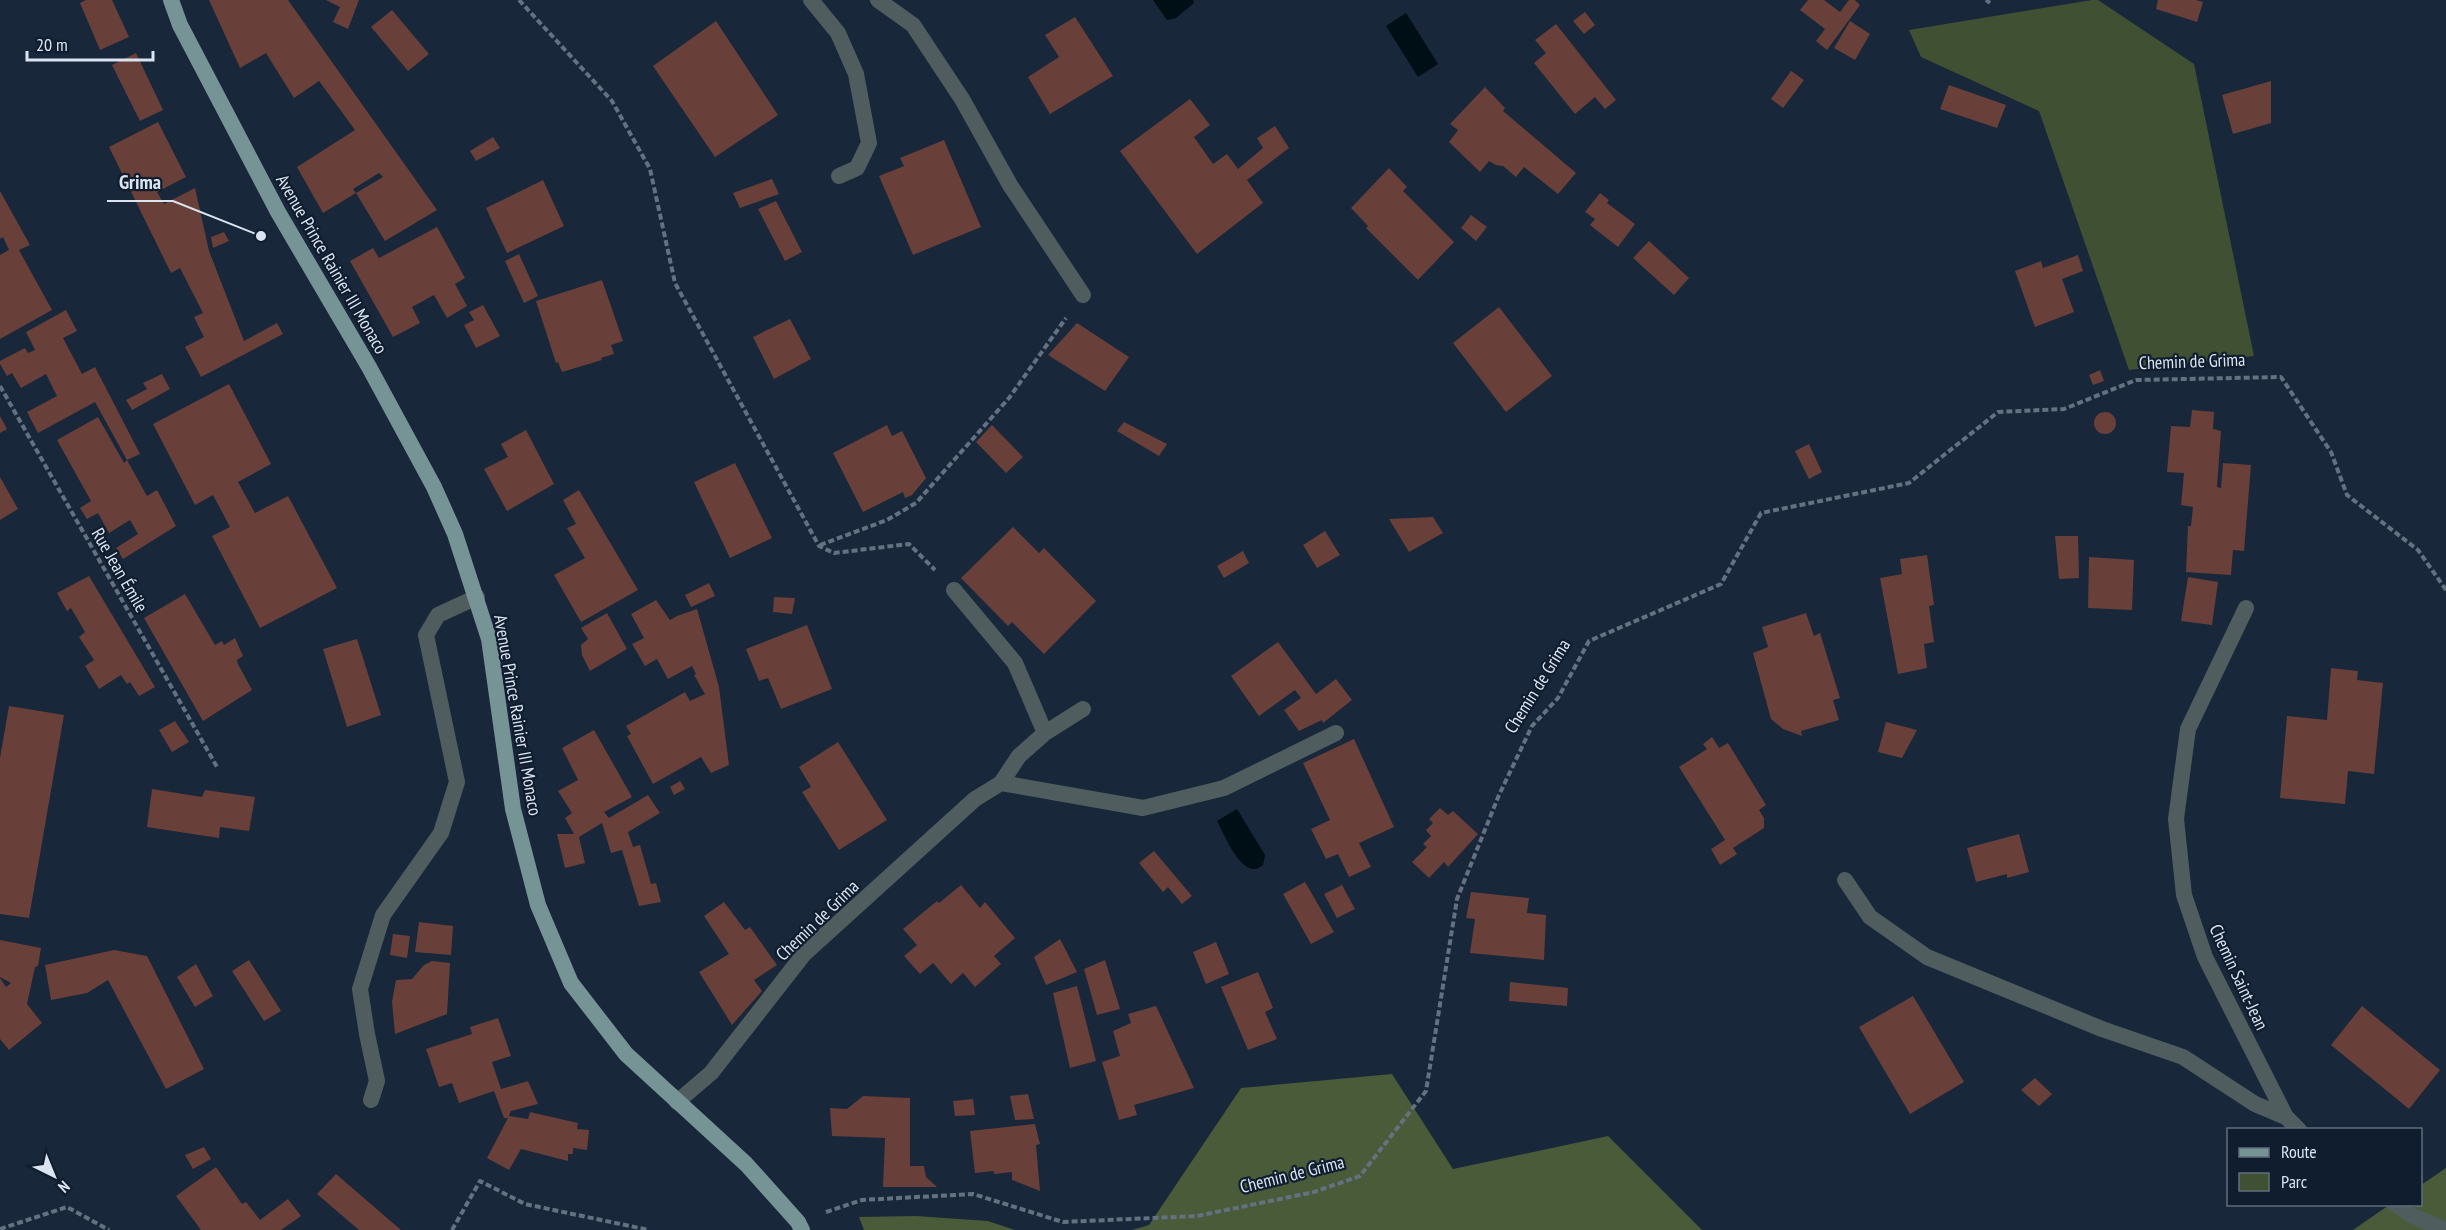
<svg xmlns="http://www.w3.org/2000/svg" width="2446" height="1230" viewBox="0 0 2446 1230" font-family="'PT Sans Narrow',sans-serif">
	<rect width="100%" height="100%" fill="#182739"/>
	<path fill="#405032" d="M2092,0H2098L2194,64L2254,356L2129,370L2039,111L1921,57L1909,30Z"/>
	<path fill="#495b38" d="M1392,1074L1453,1169L1608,1136L1702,1230H1132L1149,1225L1241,1088Z
		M2446,1168V1230H2353L2389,1205L2420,1204L2421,1185Z
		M916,1216L988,1221L1015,1230H864L859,1217Z"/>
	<path fill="#000e15" d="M1153,0H1193L1194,3L1176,18L1167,20Z
		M1406,13L1438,64L1418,77L1386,26Z
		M1237,809L1265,855L1263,865C1243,883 1225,835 1217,821Z"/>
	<path fill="#693f3a" d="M86,0H112L129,37L100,50L80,3Z
		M209,0H288L437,210L385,241L356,193L383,177L379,173L353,189L356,193L323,213L297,167L355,130L319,81L294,98L266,53L240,68Z
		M326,0H359L348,29L333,22L340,7Z
		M1808,0H1824L1840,12L1849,0H1855L1860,5L1827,50L1816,41L1825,29L1800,10Z
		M2158,0H2196L2203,2L2197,22L2156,9Z
		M392,10L429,54L408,71L371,27Z
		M1585,12L1595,25L1584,34L1573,21Z
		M1075,17L1113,76L1050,114L1028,77L1059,57L1045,35Z
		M716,21L778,115L715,157L653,66Z
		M1850,21L1870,34L1855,60L1834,48Z
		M1556,24L1616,100L1605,109L1595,97L1575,114L1534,63L1546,53L1535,40Z
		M136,53L163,110L140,121L112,65Z
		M1791,71L1804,80L1783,108L1771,99Z
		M2271,81V123L2233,134L2222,95Z
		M1949,85L2006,105L1997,128L1940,109Z
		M1485,87L1505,108L1503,111L1576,173L1558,194L1524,167L1516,177L1503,166L1496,165L1489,161L1480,172L1449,142L1458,130L1450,124Z
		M1190,99L1210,125L1194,137L1213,164L1227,154L1238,169L1263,148L1257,138L1275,126L1289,148L1247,180L1263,203L1197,254L1120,151Z
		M158,122L186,177L157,192L164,204L195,188L209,251L244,341L277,323L283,334L201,377L185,347L204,337L194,317L203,313L180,268L171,273L109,147Z
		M493,137L500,148L476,161L470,151Z
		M944,140L981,227L913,255L879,176L904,166L900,158Z
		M1389,168L1407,187L1403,191L1454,242L1418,280L1366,228L1368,226L1351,208Z
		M772,179L779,194L740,208L733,193Z
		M543,180L564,226L507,253L486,208Z
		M0,191L30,245L19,250L52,310L0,339V255L9,250L3,237L0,239Z
		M1600,193L1609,200L1607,203L1635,224L1618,247L1590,225L1595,219L1585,212Z
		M776,201L802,252L785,261L758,209Z
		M1471,215L1487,227L1476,241L1461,228Z
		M437,227L465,278L455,284L467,306L447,318L434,295L412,307L420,323L393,337L350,261L373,248L379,258Z
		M224,232L229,241L213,248L211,237Z
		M1649,241L1689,278L1674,295L1633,258Z
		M519,254L538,296L524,303L505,261Z
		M2078,255L2083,271L2062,279L2074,312L2035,327L2015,271L2041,261L2043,268Z
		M602,280L623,341L611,345L614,354L601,358L602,360L562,372L558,362L556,363L536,301Z
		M483,305L500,336L476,348L464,325L474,320L469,312Z
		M1499,307L1552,376L1506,412L1453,343Z
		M66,310L77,331L63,338L82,374L95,367L140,454L127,460L95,402L38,433L27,412L57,396L46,374L21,388L12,373L7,376L0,364V361L25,348L28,353L35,350L26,332Z
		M790,319L811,359L774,379L753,337Z
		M1077,323L1129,357L1105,391L1048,355Z
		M2100,370L2104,381L2093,385L2089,375Z
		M162,374L170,389L132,410L126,400L147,389L143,383Z
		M229,384L271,464L238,482L255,513L288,496L337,588L260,628L212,536L230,527L213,495L195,505L153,424Z
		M2192,410L2214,412L2213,429L2221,431L2217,487L2221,488L2223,463L2251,465L2244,551L2233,550L2231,575L2186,572L2188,526H2191L2193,507L2181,505L2184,473L2167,472L2171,426L2190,427Z
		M2094 423a11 11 0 1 1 22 0a11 11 0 1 1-22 0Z
		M0,416L7,429L0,433Z
		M98,417L124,463L127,460L147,496L157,490L176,526L123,559L116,548L138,534L130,520L109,533L98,513L87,519L80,508L91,501L57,440Z
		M1124,422L1167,444L1159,456L1117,431Z
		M887,425L892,436L902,431L926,478L912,495L905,498L903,492L863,512L833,453Z
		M992,425L1023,457L1006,473L976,442Z
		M526,430L554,484L507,511L484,469L508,457L501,444Z
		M1809,444L1822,472L1809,479L1795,451Z
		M735,463L772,538L730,558L694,482Z
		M0,477L18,509L0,520Z
		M579,490L638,590L581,622L554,575L585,558L567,528L576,524L563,500Z
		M1433,517L1443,533L1409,552L1389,519Z
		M1013,527L1039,553L1044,548L1096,601L1044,654L1012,622L1008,626L961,578Z
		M1325,531L1340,555L1317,568L1303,545Z
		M2055,536H2078L2079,578L2059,579Z
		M1243,551L1249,563L1224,578L1217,566Z
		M1927,555L1934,605L1929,606L1934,642L1924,644L1927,668L1898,674L1880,578L1902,574L1900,559Z
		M2089,557L2134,560L2132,610L2088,608Z
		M89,576L155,687L139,696L130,682L127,684L121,675L99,689L85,666L94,660L79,637L85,632L71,608L67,611L57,593Z
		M2188,577L2218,582L2212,625L2181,621Z
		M709,583L715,596L691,607L685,595Z
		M185,594L215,645L222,641L224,645L235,638L243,656L237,660L238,664L252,690L203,721L144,618Z
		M774,597L795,598L792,614L773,612Z
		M656,600L670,620L677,616L697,609L719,687L729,765L711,773L701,757L653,784L627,736L631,734L626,726L685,692L690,701L705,694L694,675L696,674L692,666L668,679L657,659L645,666L632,644L644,638L631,614Z
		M607,613L627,649L590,671L582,655L581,645L588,639L581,628Z
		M1806,613L1814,636L1820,633L1840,698L1833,700L1839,720L1801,731L1802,736L1783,729L1771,719L1753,653L1768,647L1762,627Z
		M807,625L832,689L781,709L768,678L759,681L746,649Z
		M357,639L381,715L347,727L323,649Z
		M1278,642L1316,694L1336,679L1352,700L1323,723L1322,720L1299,731L1284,710L1301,698L1295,690L1259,716L1231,676Z
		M2331,668L2358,671L2357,680L2383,683L2374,774L2348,771L2345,804L2280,798L2287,716L2327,720Z
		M9,706L64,715L29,918L0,914V758Z
		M175,721L189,742L172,752L159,730Z
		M1886,722L1917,730L1902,758L1878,752Z
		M594,730L632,797L604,812L609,818L648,795L660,813L628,832L633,847L640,845L651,884L656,883L661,902L639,906L622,850L611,853L602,823L579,837L585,863L565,868L557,834H574L565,818L572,813L558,791L578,780L562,748Z
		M1712,737L1719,748L1728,743L1766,805L1759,810L1764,818V828L1733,848L1737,854L1720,865L1711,849L1725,840L1679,767L1707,749L1703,744Z
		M1354,739L1394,827L1359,843L1371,867L1349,877L1338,854L1326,859L1311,829L1330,820L1303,763Z
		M838,742L887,820L839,850L802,792L811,787L799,767Z
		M680,781L685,789L674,795L670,787Z
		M152,789L202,797L205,790L255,797L249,831L220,827L219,838L147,827Z
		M1440,808L1448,815L1453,811L1478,834L1448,867L1444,862L1429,878L1412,862L1427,847L1423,844L1431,836L1426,830L1433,823L1429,819Z
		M2019,834L2029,872L2007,878V874L1976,882L1967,848Z
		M1154,851L1192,896L1182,904L1168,887L1163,892L1139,863Z
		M1305,882L1334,932L1311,944L1283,894Z
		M961,885L980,908L985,902L1015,938L994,956L1001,964L975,987L963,973L951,984L933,963L920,974L904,956L917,945L903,929L937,901L939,903Z
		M1342,885L1355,909L1337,918L1324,894Z
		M1471,892L1529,898L1527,913L1546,915L1544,960L1470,953L1475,919L1466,918Z
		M724,902L745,930L750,927L777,965L754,980L762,991L732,1025L699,972L729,954L704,916Z
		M419,922L453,926L451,955L415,952Z
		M393,934L410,936L407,958L390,955Z
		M1060,939L1077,972L1046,985L1034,957Z
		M0,940L41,948L38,966L35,967L27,1004L42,1023L9,1050L0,1039V978L6,987L11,983L0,977Z
		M1216,942L1229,974L1206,984L1193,952Z
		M114,950L147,956L204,1069L166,1089L108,980L87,993L51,1000L45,965Z
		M249,960L281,1011L264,1021L232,971Z
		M1105,960L1120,1009L1097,1015L1084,969Z
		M432,961L450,963L447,1014L395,1034L392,1002L396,980L412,979L424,965Z
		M196,964L213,996L195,1007L177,977Z
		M1258,972L1273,1008L1265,1012L1277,1039L1248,1050L1221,987Z
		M1510,982L1568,988L1567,1006L1509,1001Z
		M1077,986L1096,1061L1070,1068L1053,993Z
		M1913,996L1964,1082L1910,1114L1859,1027Z
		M1156,1006L1194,1088L1134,1105L1137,1115L1119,1120L1102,1062L1120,1056L1113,1031L1131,1023L1128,1014Z
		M2362,1006L2440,1070L2409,1109L2331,1045Z
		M498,1018L511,1056L492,1062L501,1089L528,1081L538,1104L511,1111L509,1116L528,1119L530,1112L578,1123L577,1129L589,1130L587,1150L573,1148V1154H568V1161L521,1149L509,1170L487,1158L508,1118H504L494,1091L459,1103L452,1083L439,1087L426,1049L472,1034L470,1027Z
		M2035,1078L2052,1094L2039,1106L2021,1090Z
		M1028,1094L1034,1119L1015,1120L1010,1096Z
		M863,1096L910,1098V1166H924L926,1177L937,1187H883L885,1138L832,1136L830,1108L847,1109Z
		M973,1099L975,1115L955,1116L953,1101Z
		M1035,1124L1040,1144L1036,1145L1040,1191L1012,1180V1172L994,1174V1171L975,1173L970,1131Z
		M204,1147L211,1159L193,1169L185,1155Z
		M216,1167L242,1204L246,1202L260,1220L288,1199L301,1216L281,1230H201L176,1196Z
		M336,1174L401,1230H359L317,1194Z"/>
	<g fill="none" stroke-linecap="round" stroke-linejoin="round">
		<path stroke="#647181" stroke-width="4" stroke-dasharray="6 3" stroke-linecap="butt" d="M519,0L612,101L650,169L675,283L819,546L834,553L909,544L935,570
			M1986,0L1990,3
			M0,386L217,767
			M820,545L887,520L916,503L1009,398L1066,318
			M826,1212L862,1200L973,1194L1063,1222L1197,1216L1314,1192L1360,1176L1426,1091L1457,899L1499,795L1532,726L1558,698L1589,641L1721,584L1761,513L1909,483L1998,412L2064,409L2136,380L2281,377L2331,452L2347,495L2418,550L2446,590
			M0,1229L67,1207L109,1230
			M452,1230L480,1181L525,1204L649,1230"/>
		<path stroke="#4f5d5e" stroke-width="16" d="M811,0L838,33L856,74L869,143L857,168L839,176
			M878,0L913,25L962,99L1010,185L1083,295
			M954,590L1015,663L1045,733
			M2246,608L2188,729L2176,819L2184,895L2205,957L2286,1117
			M1001,783L1143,808L1224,788L1336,733
			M1845,880L1870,917L1927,957L2102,1029L2183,1057L2255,1104L2286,1117L2299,1130
			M371,1100L377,1081L367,1034L360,989L383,915L441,833L457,782L426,635L438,615L477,597
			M677,1102L711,1073L804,954L975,799L1001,783L1019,756L1045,733L1083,709
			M2395,1204L2411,1215L2445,1230"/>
		<path stroke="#769496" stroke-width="16" d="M171,0L180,25L278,212L369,367L434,487L455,534L489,639L513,809L538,905L571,983L626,1054L746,1164L798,1222L802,1230"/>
	</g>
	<g text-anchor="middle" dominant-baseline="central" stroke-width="4.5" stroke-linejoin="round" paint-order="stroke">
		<g font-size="18" fill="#dbe4f1" stroke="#0f1d2f">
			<text transform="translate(332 264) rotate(60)">Avenue Prince Rainier III Monaco</text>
			<text transform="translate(2192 361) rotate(-2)">Chemin de Grima</text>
			<text transform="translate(120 570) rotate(60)">Rue Jean Émile</text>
			<text transform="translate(1537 686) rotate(-58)">Chemin de Grima</text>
			<text transform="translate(518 715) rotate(80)">Avenue Prince Rainier III Monaco</text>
			<text transform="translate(817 920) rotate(-44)">Chemin de Grima</text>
			<text transform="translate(2239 977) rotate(65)">Chemin Saint-Jean</text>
			<text transform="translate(1292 1174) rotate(-14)">Chemin de Grima</text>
		</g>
	</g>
	<path fill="none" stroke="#dbe4f1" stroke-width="2" d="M261 236L173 201H107"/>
	<circle fill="#dbe4f1" stroke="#0f1d2f" stroke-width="2" cx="261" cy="236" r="6"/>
	<g font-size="20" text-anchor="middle" font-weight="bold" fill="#dbe4f1" stroke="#0f1d2f" stroke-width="4.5" stroke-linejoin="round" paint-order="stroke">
		<text x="140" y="189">Grima</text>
	</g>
	<rect x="2227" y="1128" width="195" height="78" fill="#0f1d2f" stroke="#616d7d" stroke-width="1.5"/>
	<rect x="2239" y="1148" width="30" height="9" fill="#769496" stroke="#616d7d" stroke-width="1.5"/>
	<text x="2281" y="1158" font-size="18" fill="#dbe4f1">Route</text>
	<rect x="2239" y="1173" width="30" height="18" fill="#405032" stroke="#616d7d" stroke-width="1.5"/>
	<text x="2281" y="1188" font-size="18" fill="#dbe4f1">Parc</text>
	<g transform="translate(54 1176) rotate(137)" stroke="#0f1d2f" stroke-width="4.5" paint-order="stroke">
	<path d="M0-4.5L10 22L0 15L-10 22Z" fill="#dbe4f1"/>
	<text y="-9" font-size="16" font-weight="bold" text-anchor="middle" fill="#dbe4f1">N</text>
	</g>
	<path d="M27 51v9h126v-9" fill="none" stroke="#dbe4f1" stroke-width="3"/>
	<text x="36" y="51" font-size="18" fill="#dbe4f1" stroke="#0f1d2f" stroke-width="4.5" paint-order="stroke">20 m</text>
</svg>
